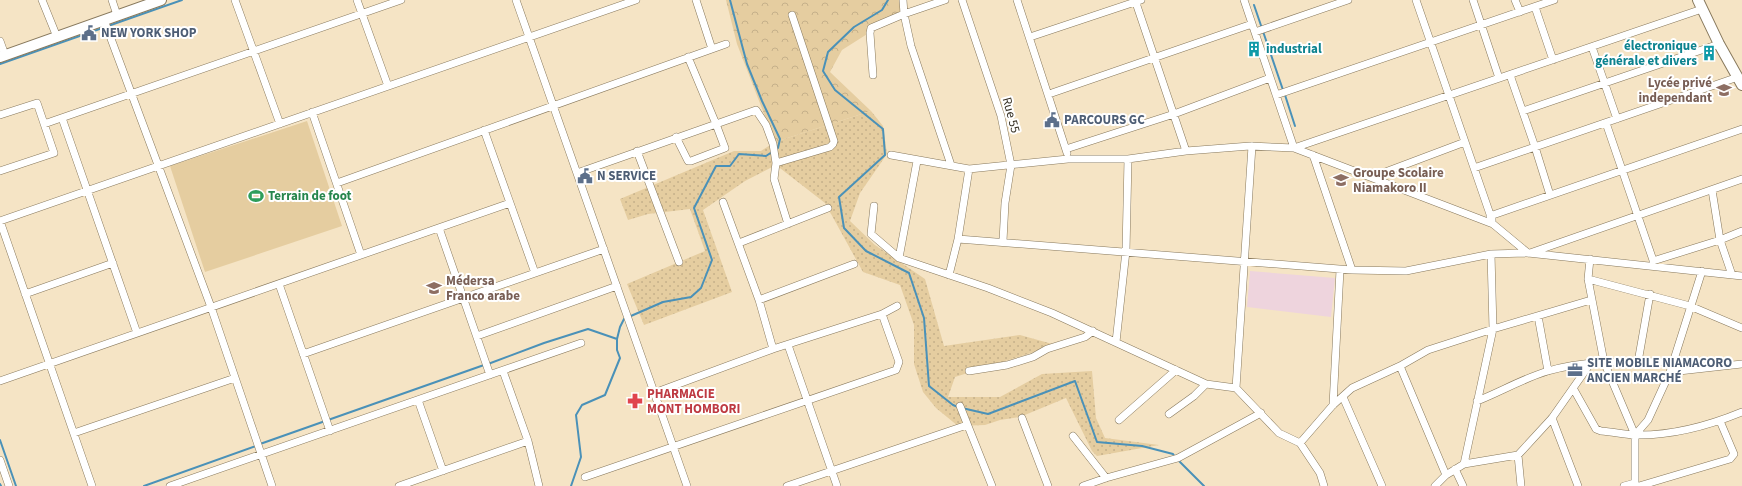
<svg xmlns="http://www.w3.org/2000/svg" width="1742" height="486" viewBox="0 0 1742 486" font-family="'Source Sans 3',sans-serif">
	<defs>
		<pattern id="grass-dots" width="8" height="8" patternUnits="userSpaceOnUse"><rect width="8" height="8" fill="#e5cda0"/><path d="M2 2h.1M6 6h.1" fill="none" stroke="#c5b08a" stroke-width="1.8" stroke-linecap="round"/></pattern>
		<pattern id="park-crowns" width="20" height="18" patternUnits="userSpaceOnUse"><rect width="20" height="18" fill="#e5cda0"/><path d="M2 6a3 3 0 1 1 6 0M12 15a3 3 0 1 1 6 0" fill="none" stroke="#c5b08a"/></pattern>
	</defs>
	<rect width="100%" height="100%" fill="#f5e4c5"/>
	<path fill="#eed4dd" d="M1250,271L1335,278L1331,317L1247,307Z"/>
	<path fill="url(#grass-dots)" d="M871,111L883,126L887,154L860,193L850,221L875,245L925,279L944,346L1020,335L1056,345L955,377L948,397H1000L1042,374L1092,371L1096,418L1105,438L1159,445L1097,456L1092,451L1066,398L1020,417L1000,420L985,425L958,426L936,408L923,392L914,364V325L900,285L863,272L825,203L776,165L745,181L703,210L732,292L644,325L627,284L705,251L690,209L648,214L628,220L620,199L734,151H761L775,142Z"/>
	<path fill="url(#park-crowns)" d="M726,0H901L900,17L872,31L842,50L830,72L871,111L775,142L737,44Z"/>
	<path fill="#e5cda0" d="M307,121L342,226L205,272L170,166Z"/>
	<g fill="none" stroke-linecap="round" stroke-linejoin="round">
		<path stroke="#4a91b8" stroke-width="2" d="M730,0L747,64L762,101L780,139L778,148L775,150
			M888,0L882,10L854,27L828,52L823,71L835,90L883,129L885,155L839,197L844,228L866,251L909,273L924,318L929,386L953,405L958,407
			M1254,5L1283,90
			M0,64L182,0
			M1285,95L1295,126
			M488,364L544,343L588,329L617,339
			M962,408L988,414L1075,381L1097,442L1142,446L1173,454L1175,457
			M0,440L16,486
			M260,444L484,365
			M1178,460L1204,486
			M0,484L1,486
			M144,486L256,446
			M571,486L581,457L576,415L582,405L605,395L620,358L617,350V339L620,327L624,319L663,302L691,297L701,288L712,260L694,208L716,166H730L739,154L766,156L772,152"/>
		<g stroke="#87785c" stroke-width="8">
			<path id="street" d="M42,0L57,37
				M112,0L117,15
				M235,0L280,124
				M357,0L388,86
				M516,0L687,486
				M696,0L712,49
				M903,0L904,14L911,46L951,165
				M962,0L1001,116L1011,165L1005,203L1003,241
				M1017,0L1067,153
				M1135,0L1186,151
				M1244,0L1294,148
				M1416,0L1492,220
				M1473,0L1499,78
				M1515,0L1520,12
				M1535,7L1553,60
				M104,20L211,307L272,486
				M1255,32L1348,0
				M1030,37L1141,0
				M0,41L5,55
				M1592,47L1617,119
				M873,75L870,33L871,28L904,14L945,0
				M1510,75L1535,147L1550,195
				M1049,94L1252,24
				M1276,95L1554,0
				M1523,111L1719,44
				M312,112L361,255
				M0,115L37,103L54,153L0,171
				M62,118L137,333
				M1606,123L1655,266
				M44,124L401,0
				M484,130L535,273
				M676,137L688,161H691L725,148L716,124L688,57
				M1294,148L1702,9
				M1066,149L1174,114L1270,78
				M637,151L679,262
				M891,155L969,169L1068,159H1128L1186,151L1250,146L1294,148L1493,224L1528,253
				M1313,155L1352,270
				M776,163L830,147L833,144L834,141L792,15
				M1474,168L1738,77
				M577,173L756,110L766,125L773,144L776,163L774,179L788,224
				M1372,177L1465,142
				M337,183L726,44
				M1712,190L1720,240L1732,275
				M723,202L759,300L773,349
				M874,206L871,234L899,258L988,288L1052,313L1206,384L1236,388L1279,433L1300,443L1320,473L1324,486
				M1490,216L1742,129
				M0,221L636,0
				M0,221L92,486
				M439,228L490,375
				M958,239L1352,270L1406,271L1491,254L1528,253L1742,276
				M739,243L828,208
				M1530,253L1742,179
				M899,258L917,161
				M1590,259L1588,279L1604,362L1635,435
				M1653,261L1720,240L1742,231
				M949,275L958,239L969,169
				M1588,279L1690,306L1742,328
				M279,284L330,431
				M25,294L113,263
				M759,300L854,264
				M1538,316L1548,371
				M477,336L617,286
				M1116,342L1126,251L1128,159
				M788,345L837,486
				M303,354L604,249
				M1638,362L1650,294
				M1400,366L1446,475
				M503,371L528,441L539,486
				M969,371L1007,365L1033,357L1047,349L1085,337L1093,331
				M1670,372L1742,364
				M0,381L510,203
				M1236,388L1252,146
				M1573,388L1596,429L1601,431C1612,432 1623,434 1634,435C1671,436 1708,426 1742,412
				M654,393L773,349L882,314
				M1343,397L1382,486
				M418,400L443,471
				M1477,401C1500,392 1524,378 1548,371C1589,359 1632,362 1673,362
				M1333,405L1340,270
				M960,406L992,486
				M1169,414L1194,396L1206,384
				M1022,418L1048,486
				M1552,418L1578,486
				M1119,420L1176,370
				M74,433L235,378
				M1073,436L1106,478
				M1300,443L1333,405L1352,388L1400,366L1428,350L1493,329L1591,300
				M1518,455L1521,486
				M0,460L9,486
				M1464,464L1493,329L1491,254
				M1455,469L1463,486
				M585,477L896,370L899,362L882,314L897,306
				M170,486L581,343
				M399,486L528,441
				M787,486L967,425
				M1083,486L1106,478L1178,458L1261,413
				M1435,486L1446,475L1464,464L1518,455L1552,418L1590,364
				M1624,486L1635,483
				M1635,486V435L1648,420L1670,372L1702,271
				M1639,486L1730,459L1734,454L1720,421"/>
		</g>
		<g stroke="#87785c" stroke-width="12">
			<path id="secondary" d="M1698,0L1719,44L1742,85
				M0,57L161,0"/>
		</g>
		<use href="#street" stroke="#fff" stroke-width="7"/>
		<use href="#secondary" stroke="#fff" stroke-width="10"/>
	</g>
	<defs>
		<g id="civic-bare" transform="scale(1.2)"><path d="M-.6-6.5H3V-4.5H.6V-3L4-1V1h2V6H-6V1h2V-1L-.6-3ZM-1.2 2.5V6h2.4V2.5Z" fill="#5c6f8a" stroke="#fff" stroke-width="2.5" paint-order="stroke"/></g>
		<g id="building-bare" transform="scale(1.2)"><path d="M-4-6H4V6H1V3H-1V6H-4ZM-2.5-4.3h1.7v1.8h-1.7ZM.8-4.3h1.7v1.8H.8ZM-2.5-1h1.7V.8h-1.7ZM.8-1h1.7V.8H.8Z" fill="#0f9aa8" stroke="#fff" stroke-width="2.5" paint-order="stroke"/></g>
		<g id="school-bare" transform="scale(1.2)"><path d="M0-5L7-2L0 1L-7-2ZM-4 1L0 2.5L4 1V4Q0 6-4 4Z" fill="#8d6e63" stroke="#fff" stroke-width="2.5" paint-order="stroke"/></g>
		<g id="stadium-bare" transform="scale(1.2)"><path d="M0-5a6.5 5 0 1 0 0 10a6.5 5 0 1 0 0-10ZM-3.5-1.8h7v3.6h-7Z" fill="#2e9e5b" stroke="#fff" stroke-width="2.5" paint-order="stroke"/></g>
		<g id="office-bare" transform="scale(1.2)"><path d="M-6-3h4V-5.5h4V-3h4V5H-6ZM-1-4.5V-3h2v-1.5ZM-6 0V1H6V0Z" fill="#5c6f8a" stroke="#fff" stroke-width="2.5" paint-order="stroke"/></g>
		<g id="pharmacy-bare" transform="scale(1.2)"><path d="M-2-6h4v4h4v4h-4v4h-4v-4h-4v-4h4Z" fill="#e0444e" stroke="#fff" stroke-width="2.5" paint-order="stroke"/></g>
	</defs>
	<g fill-rule="evenodd">
		<use href="#civic-bare" x="89" y="33"/>
		<use href="#building-bare" x="1254" y="49"/>
		<use href="#building-bare" x="1709" y="53"/>
		<use href="#school-bare" x="1724" y="90"/>
		<use href="#civic-bare" x="1052" y="120"/>
		<use href="#civic-bare" x="585" y="176"/>
		<use href="#school-bare" x="1341" y="180"/>
		<use href="#stadium-bare" x="256" y="196"/>
		<use href="#school-bare" x="434" y="288"/>
		<use href="#office-bare" x="1575" y="370"/>
		<use href="#pharmacy-bare" x="635" y="401"/>
	</g>
	<g text-anchor="middle" dominant-baseline="central" stroke-width="4" stroke-linejoin="round" paint-order="stroke">
		<g font-size="13" font-weight="bold" fill="#4e5e75" stroke="#fff" text-anchor="start">
			<text x="101" y="33">NEW YORK SHOP</text>
			<text x="1064" y="120">PARCOURS GC</text>
			<text x="597" y="176">N SERVICE</text>
			<text x="1587" y="363">SITE MOBILE NIAMACORO<tspan x="1587" dy="15">ANCIEN MARCHÉ</tspan></text>
		</g>
		<g font-size="13" font-weight="bold" fill="#0d838f" stroke="#fff" text-anchor="end">
			<text x="1697" y="46">électronique<tspan x="1697" dy="15">générale et divers</tspan></text>
			<text x="1266" y="49" text-anchor="start">industrial</text>
		</g>
		<g font-size="13" font-weight="bold" fill="#785e54" stroke="#fff" text-anchor="start">
			<text x="1712" y="83" text-anchor="end">Lycée privé<tspan x="1712" dy="15">independant</tspan></text>
			<text x="1353" y="173">Groupe Scolaire<tspan x="1353" dy="15">Niamakoro II</tspan></text>
			<text x="446" y="281">Médersa<tspan x="446" dy="15">Franco arabe</tspan></text>
		</g>
		<g font-size="13" fill="#373125" stroke="#fff">
			<text transform="translate(1011 115) rotate(75)">Rue 55</text>
		</g>
		<g font-size="13" font-weight="bold" fill="#27864d" stroke="#fff" text-anchor="start">
			<text x="268" y="196">Terrain de foot</text>
		</g>
		<g font-size="13" font-weight="bold" fill="#be3a42" stroke="#fff" text-anchor="start">
			<text x="647" y="394">PHARMACIE<tspan x="647" dy="15">MONT HOMBORI</tspan></text>
		</g>
	</g>
</svg>
